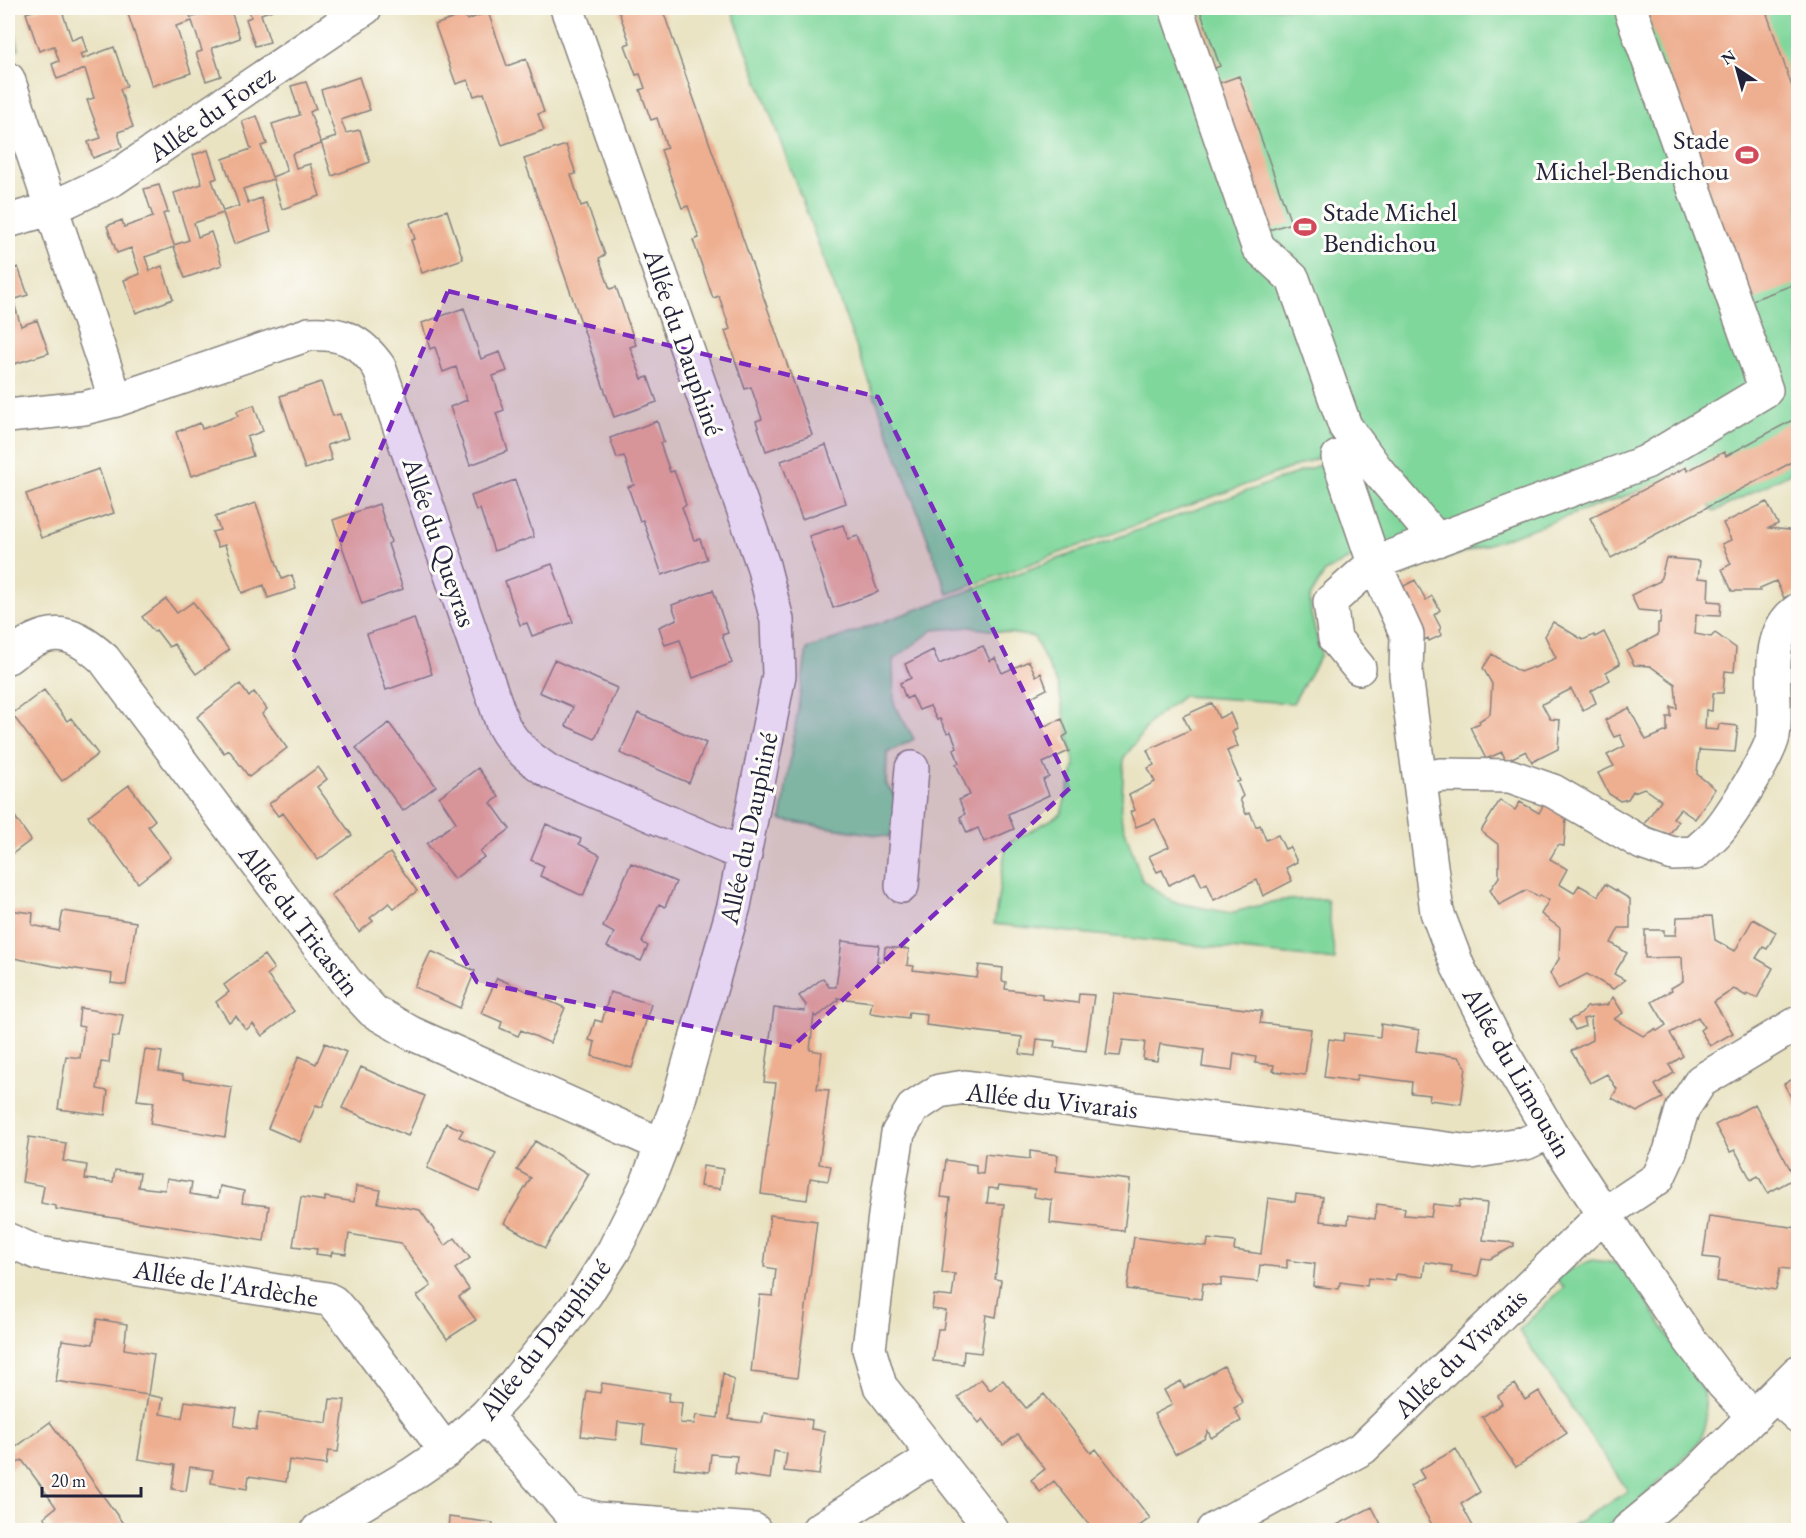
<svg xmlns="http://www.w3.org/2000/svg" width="1806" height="1538" viewBox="0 0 1806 1538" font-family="'EB Garamond',serif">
	<rect width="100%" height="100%" fill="#fdfcf7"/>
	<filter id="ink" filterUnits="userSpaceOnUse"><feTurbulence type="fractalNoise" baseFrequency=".0167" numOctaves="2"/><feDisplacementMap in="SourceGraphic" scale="12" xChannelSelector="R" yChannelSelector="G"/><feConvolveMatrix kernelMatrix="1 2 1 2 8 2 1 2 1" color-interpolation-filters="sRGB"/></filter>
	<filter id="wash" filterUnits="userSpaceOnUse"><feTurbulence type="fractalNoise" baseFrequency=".008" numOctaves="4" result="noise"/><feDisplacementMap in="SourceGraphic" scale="24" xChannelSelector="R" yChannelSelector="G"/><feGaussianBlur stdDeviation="1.35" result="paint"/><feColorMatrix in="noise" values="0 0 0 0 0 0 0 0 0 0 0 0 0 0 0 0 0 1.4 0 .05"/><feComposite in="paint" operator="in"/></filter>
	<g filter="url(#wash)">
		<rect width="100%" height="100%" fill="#e9e3c2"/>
		<path fill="#80d79c" stroke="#517c6c" stroke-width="1.5" d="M8,8H12L9,9L19,49L8,53Z
			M731,8H1798V469L1714,512L1688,474L1400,575L1348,447L948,594Z
			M1328,462L1362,552L1325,572L1310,597L1311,614L1321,655L1293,703L1183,696L1151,721L1124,758L1121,818L1142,880L1173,902L1230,913L1281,900L1327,899L1335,960L994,924L1006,845L1061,814L1075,766L1058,686L1034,637L970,627L933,630L893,660L894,704L914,739L887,753L886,784L898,800L890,837L781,820L807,649Z
			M1592,1260L1615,1263L1633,1279L1703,1391L1706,1419L1701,1439L1682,1461L1632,1507L1601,1530H1565L1628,1491L1519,1330L1564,1287L1556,1279L1560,1274Z"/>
		<g id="blocks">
			<path fill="#eeae90" d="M42,8H61L72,40L82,36L87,52L80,54L82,59L114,47L127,86L120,89L133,127L118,132L122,147L93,158L88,142L101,138L87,100L94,98L85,69L57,79L52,64L59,61L54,46L39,51L26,13Z
				M126,8H187L191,18L220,8H230L240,38L212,48L221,76L206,81L196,53L202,51L192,21L176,26L191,73L152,86Z
				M248,8H278L261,14L270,42L255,46L246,19L251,17Z
				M632,8H662L812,435L766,451L756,421L762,419L751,387L745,389L725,331L730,329L719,296L713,298L693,240L699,238L688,206L682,208L661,150L667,148L657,118L651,120L640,90L645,88L640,74L636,75L625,45L630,43L619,12Z
				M1645,8H1765L1798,104V283L1747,302Z
				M1200,10L1220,66L1208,71L1189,13Z
				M488,12L507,66L526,59L544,112L538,114L544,130L502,145L484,93L474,96L468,80L456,84L435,25L465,14L467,20Z
				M1239,76L1291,223L1266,231L1214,85Z
				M359,77L370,110L341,120L346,133L360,130L370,162L332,176L321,142L336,137L321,90Z
				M306,82L316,109L310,112L321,144L292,154L296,168L310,164L320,196L282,209L273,179L243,189L248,203L261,198L271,231L234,244L223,213L194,223L198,237L211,232L222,265L185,278L174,247L145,257L150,271L162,266L173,299L136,313L124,280L140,274L131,248L117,253L107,226L122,220L124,227L153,217L144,189L159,185L168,212L163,214L174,245L189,240L174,193L202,184L193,155L208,150L217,178L212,180L223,211L239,206L223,159L251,149L242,121L257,116L267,144L261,146L272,177L287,171L272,124L300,115L291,86Z
				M566,145L576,174L571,175L581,206L587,204L605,255L599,258L610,289L616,287L636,345L630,347L642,379L648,377L657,402L614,417L524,159Z
				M447,210L463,259L422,273L411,240L415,239L410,223Z
				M18,267L28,295L13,300L21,326L37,320L49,353L11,365L8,355V271Z
				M464,308L481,359L500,352L507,371L493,376L504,410L496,413L508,451L470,465L450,407L467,400L456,367L443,372L435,347L430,349L422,323Z
				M321,382L333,416L340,414L348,438L327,445L332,460L305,469L280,396Z
				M254,405L263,431L247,437L253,456L191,476L176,432L200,423L202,429L238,416L237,411Z
				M1798,417V459L1611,558L1590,518L1686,467L1687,471L1724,452L1726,456Z
				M657,421L664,442L660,443L670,472L674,471L681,489L686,505L682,507L694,540L700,539L707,559L662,575L643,520L640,521L628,487L634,485L624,456L617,458L610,438Z
				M826,445L846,503L802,519L781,461Z
				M99,469L114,513L41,538L26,494Z
				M515,480L534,537L494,551L480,509L476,511L471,496Z
				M1767,502L1778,524L1769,528L1798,531V591L1784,598L1776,581L1760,588V591H1732L1722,569L1731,564L1722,544L1731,540L1723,523Z
				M256,503L282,579L292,575L296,589L268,598L264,585L242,593L225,545L218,547L212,532L220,530L215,517Z
				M379,504L391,542L388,544L403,589L362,604L333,520Z
				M843,525L848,539L858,536L878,592L833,608L809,536Z
				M1666,558L1700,561L1698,578L1709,579L1708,601L1721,602L1720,616L1696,615L1695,634L1711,637L1715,633L1736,648L1734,672L1725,671L1723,693H1713L1712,711L1706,710L1705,729L1718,730L1719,724L1738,726L1735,752L1699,750L1697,774L1715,789L1695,819L1680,809L1673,818L1678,822L1667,838L1644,824L1661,800L1644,788L1634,792L1633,791L1628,799L1620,801L1609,794L1598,773L1614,766L1607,755L1625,746L1620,735L1614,737L1605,720L1629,708L1646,740L1667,731V717H1671V707L1677,708L1675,684L1650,666L1634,665L1627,651L1658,635V623H1660L1661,612L1638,610L1631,595L1660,581Z
				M552,564L573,622L532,636L527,623L520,625L505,581Z
				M1415,580L1426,600L1432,596L1440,610L1434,615L1441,628L1439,630L1442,635L1429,641L1428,638L1422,641L1395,591Z
				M713,590L728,633L722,635L732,663L693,678L680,640L665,645L659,627L677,619L672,605Z
				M166,599L177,613L193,602L229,650L196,674L174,644L169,647L156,630L154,632L142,617Z
				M414,618L432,674L386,690L367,634Z
				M1553,622L1583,640L1594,635L1595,637L1604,632L1620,664L1606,672L1610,680L1591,691L1596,703L1583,710L1571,689L1542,704L1550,719L1560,720L1558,749L1532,762L1526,751L1506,761L1502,752L1486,759L1470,727L1480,723L1479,721L1490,714L1492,684L1483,668L1492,654L1520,672L1533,667L1534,668L1556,658L1545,636Z
				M1798,645V658L1793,655Z
				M983,646L990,661L995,658L1002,673L1029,661L1036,676L1041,673L1047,689L1029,698L1042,727L1062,719L1068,734L1063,737L1069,751L1043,763L1049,777L1043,780L1049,795L1008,814L1014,829L984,842L978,828L967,833L960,817L965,814L959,800L970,795L956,764L959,763L954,749L957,747L951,732L947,733L940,719L937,720L930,706L919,710L912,696L906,699L900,683L911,678L905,664L933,650L939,664Z
				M554,660L617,688L595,739L566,726L573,707L539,692Z
				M240,684L249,697L254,692L267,709L262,714L287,748L249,777L229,750L224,753L197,717Z
				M44,690L67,721L71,718L98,754L62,781L12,714Z
				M1788,696H1798V732H1787Z
				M1212,703L1219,718L1230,713L1237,729L1232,732L1238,746L1227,751L1240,781L1237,782L1243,796L1240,799L1246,814L1250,812L1256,827L1260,825L1266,840L1278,835L1285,849L1290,847L1297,862L1286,868L1292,881L1263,896L1257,880L1214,900L1207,883L1202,886L1195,872L1169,885L1162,870L1157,872L1149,856L1169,847L1155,819L1136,827L1130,812L1135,810L1129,795L1155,782L1148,768L1154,765L1147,750L1190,730L1183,716Z
				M638,713L706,743L689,783L620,753Z
				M389,723L436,786L403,811L356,748Z
				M318,767L327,779L317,787L352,835L318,860L283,813L278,816L269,804Z
				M478,768L499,797L491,803L510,829L480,852L484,857L454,879L427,844L456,822L439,797Z
				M129,785L155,820L148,826L171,857L138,883L88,816Z
				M1500,800L1515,810L1520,802L1539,813L1544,804L1566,817L1564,846L1558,845L1550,859L1567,869L1559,884L1574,893L1579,885L1598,896L1605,884L1630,899V928H1619L1611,943L1627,953L1614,974L1625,980L1613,989L1587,974L1558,989L1550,973L1559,959L1560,928L1541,914L1549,900L1540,895L1538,897L1527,890L1499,905L1490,890L1499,877V845L1481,831Z
				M13,814L31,840L8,857V817Z
				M546,824L581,839L579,844L600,855L583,896L540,876L544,866L531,860Z
				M390,853L417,891L394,908L389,903L370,918L373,921L359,932L331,895Z
				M631,863L676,882L665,907L659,904L642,942L648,946L641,961L607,947L614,933L603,927Z
				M8,910L33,913L32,925L59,931L63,911L136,922L126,985L111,983L112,974L54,966L8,957Z
				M1712,916L1715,940L1735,951L1753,919L1776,932L1767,949L1763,947L1756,958L1773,968L1757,998L1747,994L1746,996L1734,989L1714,1002L1733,1033L1710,1046L1700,1030L1704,1027L1698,1017L1670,1033L1683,1056L1669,1065L1674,1073L1655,1085L1663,1098L1637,1112L1612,1098L1617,1089L1607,1074L1590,1083L1571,1051L1592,1040L1591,1017L1583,1019L1585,1026L1575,1030L1569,1020L1581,1014L1587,1007L1607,1005L1613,997L1623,1013L1614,1019L1643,1036L1655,1029L1657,1031L1666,1025L1652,1002L1672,990L1671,988L1683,981L1682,957L1645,958V930H1664V935H1676L1677,917Z
				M842,941L879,945L877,961L884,962L885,947L909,949L907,965L914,966L913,970L977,978L979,965L1003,968L1002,981L1006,982L1005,989L1042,994V999L1078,1003L1079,994L1094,995L1086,1051L1054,1047L1055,1041L1037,1039L1035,1056L1020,1054L1022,1037L926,1025L927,1014L909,1012L908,1018L870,1013L872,1002L837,998L838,1000L821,1014L816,1017L814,1015L810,1050L822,1052L817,1089L829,1090L819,1164L831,1166L828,1181L810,1178L807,1200L761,1194L776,1083L764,1082L774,1008L805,1011L806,1005L799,996L823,978L829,987H836Z
				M431,951L475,971L460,1008L414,987Z
				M264,955L274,969L267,975L294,1011L262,1036L253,1024L246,1030L236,1016L229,1022L216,1002L229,992L224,985Z
				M497,978L565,1008L550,1043L521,1030L518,1036L500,1028L502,1022L481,1013Z
				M610,992L651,1004L632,1068L592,1056L595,1042L589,1040L595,1020L602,1022Z
				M1114,993L1262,1011L1260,1023L1311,1029L1305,1075L1273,1071L1274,1065L1255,1063L1256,1057L1234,1053L1232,1071L1202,1067L1204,1050L1160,1044L1157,1061L1143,1059L1145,1042L1123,1040L1120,1056L1106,1055Z
				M80,1008L123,1015L119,1037L112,1036L109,1063L101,1062L97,1089L108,1091L105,1115L58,1109L66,1056L80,1058L84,1027L78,1026Z
				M1381,1024L1419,1030L1416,1051L1459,1057L1466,1067L1461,1104L1429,1100L1430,1095L1411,1093L1412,1082L1357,1075L1356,1081L1324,1077L1329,1039L1343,1041L1344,1033L1380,1037Z
				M325,1043L346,1052L322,1107L316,1105L300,1142L268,1128L299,1056L316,1064Z
				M145,1050L162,1052L159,1071L183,1075V1079L232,1087L225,1137L150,1124L154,1102L137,1100Z
				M361,1067L425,1096L408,1136L342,1108Z
				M1798,1076V1110L1784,1084Z
				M1755,1104L1795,1178L1768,1193L1758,1176L1751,1180L1735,1150L1730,1152L1715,1125Z
				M446,1123L463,1130L459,1137L496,1153L479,1191L427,1168Z
				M29,1137L66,1143L63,1161L87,1165L85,1179L113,1182L115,1170L140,1173L138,1187L165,1190L167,1178L192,1182L190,1194L202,1196L218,1198L220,1186L244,1191L242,1203L269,1206L264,1241L56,1209V1206L41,1203L44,1186L22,1182Z
				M535,1141L589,1174L545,1248L504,1223L531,1178L517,1170Z
				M1030,1151L1058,1155L1056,1171L1130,1180L1124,1231L1050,1223L1052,1200L1034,1197L1035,1189L999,1185L998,1189L989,1188L987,1203L1004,1204L995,1279L1001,1280L996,1317L986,1315L981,1353L964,1351L963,1364L933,1361L938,1329H943L946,1311L932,1309L934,1295L952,1297L955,1274L942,1273L950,1198L941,1197L946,1160L976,1165V1173L983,1174L985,1154L1030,1159Z
				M703,1166L723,1169L720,1189L700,1186Z
				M356,1186L381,1190L378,1203L420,1210L445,1246L455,1238L470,1258L455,1269L469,1289L459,1297L476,1320L447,1339L417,1296L431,1286L401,1243L349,1234L346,1254L332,1252L331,1256L316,1254L317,1249L293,1246L301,1197L325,1201V1197L354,1202Z
				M1296,1194L1323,1197L1320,1221L1348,1224L1349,1215L1375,1219L1377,1204L1405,1208L1404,1215L1431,1217L1433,1204L1459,1207L1460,1200L1487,1203L1483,1240L1514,1243V1246L1490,1259L1482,1258L1478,1276L1451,1273L1452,1266L1425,1262L1423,1277L1396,1274L1395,1281L1368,1278L1367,1286L1340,1282L1339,1289L1313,1286L1315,1264L1287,1260V1268L1260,1265L1258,1282L1221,1278V1286L1203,1283L1201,1299L1127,1289L1134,1237L1207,1247L1208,1239L1235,1242L1234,1250L1261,1254L1268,1198L1295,1202Z
				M770,1215L817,1221L797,1378L751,1372L760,1295L773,1296L776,1269L764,1267Z
				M1709,1216L1798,1228L1796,1270L1780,1268L1776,1290L1717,1281L1720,1259L1703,1257Z
				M97,1319L127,1324L124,1349L154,1354L148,1395L56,1381L62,1340L93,1344Z
				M1224,1366L1243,1403L1234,1408L1241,1421L1211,1438L1208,1431L1204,1439L1175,1454L1154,1414L1172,1405L1164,1390L1181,1381L1184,1388Z
				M723,1373L734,1380L729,1419L762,1423L764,1413L812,1420L811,1429L825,1431L819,1475L784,1471L787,1454L774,1451L770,1479L735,1474L737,1456L711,1454L709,1472L674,1468L677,1448L642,1443L644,1425L618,1422L616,1440L581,1436L587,1391L600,1393L602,1383L670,1393L668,1401L682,1403L680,1423L694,1424L696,1415L718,1418Z
				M981,1379L990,1390L1003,1380L1026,1408L1044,1394L1091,1453L1096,1449L1150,1518L1134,1530H1085L1090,1526L1054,1481L1040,1492L1031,1480L1045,1469L1018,1434L1003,1445L983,1419L979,1423L958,1397Z
				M1515,1384L1525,1400L1539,1391L1567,1433L1516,1467L1482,1417L1502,1404L1498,1396Z
				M148,1395L163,1398L160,1414L182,1418L185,1401L237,1408L234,1426L256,1430L259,1412L327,1423L330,1399L345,1400L338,1452L328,1451L326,1465L289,1460L286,1482L249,1476L247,1489L211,1483L213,1470L190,1467L186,1491L172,1489L175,1465L138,1459Z
				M50,1422L127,1529L125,1530H54L44,1517L56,1507L39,1483L22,1460L9,1469L8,1467V1453Z
				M1456,1449L1480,1492L1461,1504L1475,1530H1435L1410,1486L1424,1478L1419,1470Z
				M1372,1507L1384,1530H1327L1333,1527Z
				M449,1517L493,1523L492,1530H448Z"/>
		</g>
	</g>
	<g filter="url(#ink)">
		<use href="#blocks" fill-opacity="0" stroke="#86827e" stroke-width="1.5"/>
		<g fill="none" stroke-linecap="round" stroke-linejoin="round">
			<g stroke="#86827e" stroke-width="36">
				<path id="minor" d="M1176,8L1258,247L1293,279L1345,426L1377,470L1437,540
					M8,79L116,400L84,408L8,416
					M8,221L50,209L113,179L365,8
					M116,400L309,334C342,332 360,340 379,367L503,725C514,746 530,759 550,772L745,855
					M1338,457L1374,563L1407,635L1406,675L1437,912L1458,967L1497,1043L1550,1132L1604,1214L1689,1339L1723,1384L1753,1416
					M8,657C47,628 66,625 104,659L346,982L373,1011L411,1033L662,1145
					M1359,668L1335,639L1330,602L1374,563L1646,462L1766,390L1630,8
					M1420,781L1440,775L1510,776L1553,791L1642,843L1673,854L1695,853C1702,846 1711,839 1718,831C1731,816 1770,754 1773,736C1779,698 1760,636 1798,610
					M902,886L912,768
					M8,1240L38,1253L327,1299L333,1302L347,1318L446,1451
					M1776,1396L1798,1416
					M485,1416L569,1511L598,1519L754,1530
					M318,1530L411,1475L446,1451L485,1416L512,1387L586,1294L614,1250L646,1186L677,1106L734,906L779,675L777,620L763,565L567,8
					M818,1530L935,1456
					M992,1530L880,1386L869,1349L885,1215L898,1133L913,1108L939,1091L965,1087L1471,1152L1526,1143L1550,1132
					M1213,1530L1363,1448L1604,1214L1658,1178L1670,1152L1682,1110L1701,1081L1798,1023
					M1628,1530L1695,1475L1798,1372"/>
			</g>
			<use href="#minor" stroke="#fff" stroke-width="33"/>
		</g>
	</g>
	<path fill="#7b2cbf" fill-opacity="0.2" stroke="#7b2cbf" stroke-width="4.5" stroke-dasharray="12 8" stroke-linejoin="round" d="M448,291L878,397L1071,787L792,1047L477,982L292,656Z"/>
	<defs>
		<g id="stadium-bare" transform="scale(1.8)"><path d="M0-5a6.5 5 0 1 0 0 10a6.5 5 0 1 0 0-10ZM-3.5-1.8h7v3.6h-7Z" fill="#d1495b" stroke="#fdfcf7" stroke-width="2.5" paint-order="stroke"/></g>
	</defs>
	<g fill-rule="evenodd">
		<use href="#stadium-bare" x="1747" y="155"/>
		<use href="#stadium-bare" x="1305" y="227"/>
	</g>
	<g text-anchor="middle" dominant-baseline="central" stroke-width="6" stroke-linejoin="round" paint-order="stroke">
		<g font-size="27" fill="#22223b" stroke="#fdfcf7">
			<text transform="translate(211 113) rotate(-35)">Allée du Forez</text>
			<text transform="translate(684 342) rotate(71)">Allée du Dauphiné</text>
			<text transform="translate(440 542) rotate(71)">Allée du Queyras</text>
			<text transform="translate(748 828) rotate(-78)">Allée du Dauphiné</text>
			<text transform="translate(300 920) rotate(53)">Allée du Tricastin</text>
			<text transform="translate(1518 1072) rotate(60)">Allée du Limousin</text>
			<text transform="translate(1052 1100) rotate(6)">Allée du Vivarais</text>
			<text transform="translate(226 1283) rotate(9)">Allée de l'Ardèche</text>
			<text transform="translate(544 1339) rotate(-52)">Allée du Dauphiné</text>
			<text transform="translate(1460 1353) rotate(-44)">Allée du Vivarais</text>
		</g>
		<g font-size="27" fill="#22223b" stroke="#fdfcf7" text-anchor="end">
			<text x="1729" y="139">Stade<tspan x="1729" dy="31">Michel-Bendichou</tspan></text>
			<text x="1323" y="211" text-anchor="start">Stade Michel<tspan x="1323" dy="31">Bendichou</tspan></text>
		</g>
	</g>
	<rect width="1806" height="1538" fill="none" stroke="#fdfcf7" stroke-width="30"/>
	<g transform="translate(1737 69) rotate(324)" stroke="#fdfcf7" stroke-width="4.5" paint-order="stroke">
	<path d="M0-4.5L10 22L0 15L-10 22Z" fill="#22223b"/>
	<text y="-9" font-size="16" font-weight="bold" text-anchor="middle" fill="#22223b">N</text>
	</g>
	<path d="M42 1487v9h99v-9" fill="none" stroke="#22223b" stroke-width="3"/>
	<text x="51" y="1487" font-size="18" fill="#22223b" stroke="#fdfcf7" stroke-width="4.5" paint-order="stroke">20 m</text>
</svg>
